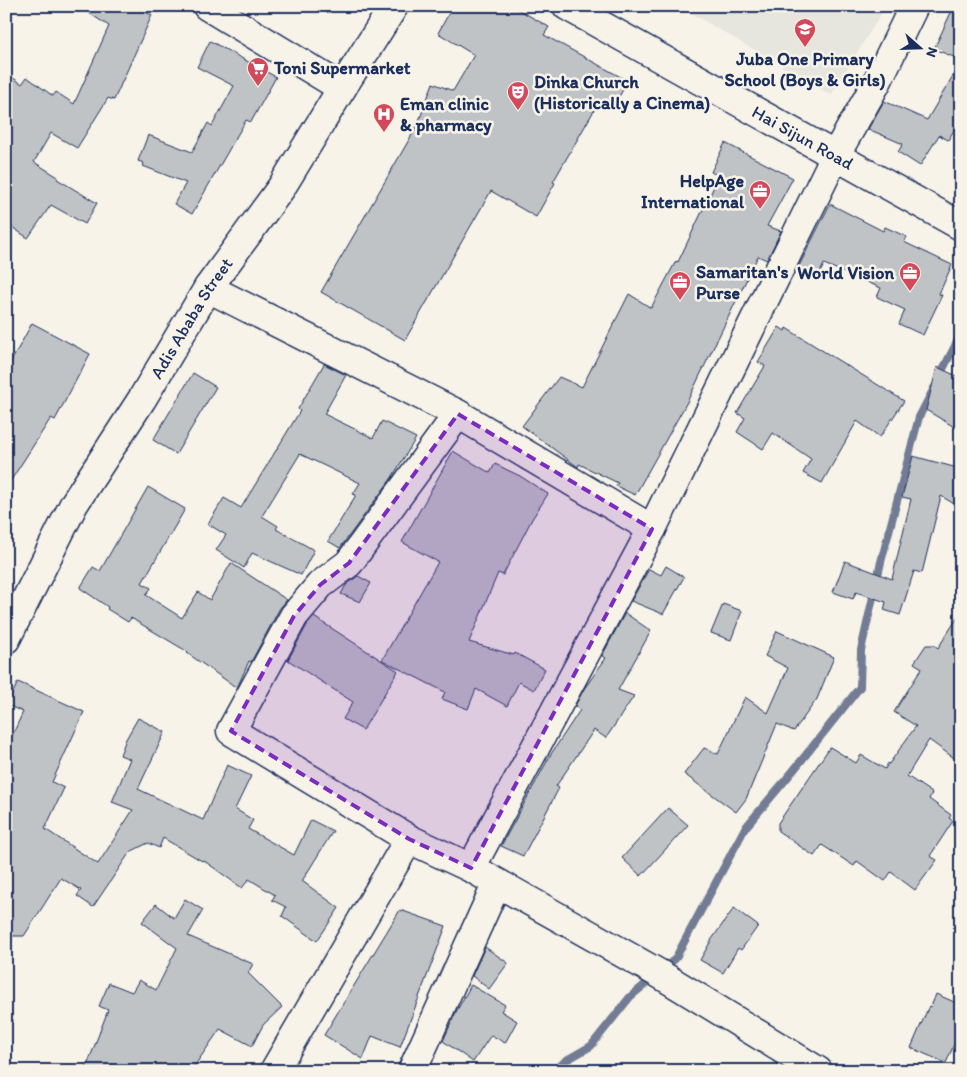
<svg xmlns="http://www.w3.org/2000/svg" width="967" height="1077" viewBox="0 0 967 1077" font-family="Itim,sans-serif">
	<rect width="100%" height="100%" fill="#f7f3e8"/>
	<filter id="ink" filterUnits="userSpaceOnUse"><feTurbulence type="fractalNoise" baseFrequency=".02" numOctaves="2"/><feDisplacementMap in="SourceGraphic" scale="10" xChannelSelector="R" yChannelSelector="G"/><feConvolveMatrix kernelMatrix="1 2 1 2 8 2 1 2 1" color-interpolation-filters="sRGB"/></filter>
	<g filter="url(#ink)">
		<path fill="#e6e5de" d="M679,6H886L831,95Z"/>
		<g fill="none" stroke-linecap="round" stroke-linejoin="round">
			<path stroke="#727c95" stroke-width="8" d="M939,377L961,334
				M663,969L675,959L745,828L793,771L860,687L861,650L881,562L919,417L934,388
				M555,1071L565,1061L591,1046L630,997L654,977"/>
		</g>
		<path fill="#c0c3c5" stroke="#1b2f5e" d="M78,6H131L152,15L114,100L108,98L77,148L51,133L34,162L58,177L57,179L97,203L85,224L51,205L28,238L6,223V73L22,84L27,77L53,96L56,92L74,104L109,26Z
			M453,6H512L549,27L544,35L628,81L613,107L600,100L553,182L555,183L536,217L491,191L405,340L321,292L417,126L433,83L453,91L474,55L438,33Z
			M954,6H961V60L934,49Z
			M210,41L276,77L251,122L246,120L192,214L174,204L186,183L143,166L144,163L138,161L148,135L192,152L208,123L212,126L234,86L197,67Z
			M961,62V119L948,140L939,135L920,166L898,152L903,144L868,129L884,101L927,120Z
			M725,143L793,178L767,226L781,231L767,260L758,256L687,402L635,495L616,486L618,483L579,464L578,467L522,426L559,377L582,387L629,294L651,308L676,261L678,262L719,176L711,172Z
			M830,204L883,231L885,227L907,237L904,242L952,265L939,294L942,295L923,335L899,324L905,310L877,297L881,288L824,264L817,280L796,272Z
			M32,323L90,354L55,420L51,418L6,488V371Z
			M779,327L785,331L786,328L904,401L880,437L857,421L822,483L803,473L811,459L773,433L763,449L737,432L745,418L737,413L765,366L758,362Z
			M324,364L346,375L324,414L373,438L382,421L416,438L391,479L340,548L328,541L356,495L353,494L360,483L300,454L262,516L278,526L276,529L314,550L301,575L252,553L244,568L216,550L226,535L208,524L224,498L241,508L300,411L298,409Z
			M937,367L961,378V431L926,410Z
			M193,373L216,387L176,454L153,440Z
			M453,451L490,473L495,464L520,476L548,494L532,519L503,575L498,573L469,642L514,655L515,653L545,669L534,690L519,682L507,706L476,689L468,709L442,699L445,692L382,660L438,562L402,542Z
			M913,456L961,469V508L941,496L922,573L914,571L900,615L884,610L886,602L856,592L853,599L833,592L845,561L892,579L911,499L902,497Z
			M148,487L185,509L142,583L151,588L146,595L182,618L198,592L210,600L231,563L287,600L280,608L251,662L249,661L237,688L187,653L188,652L131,618L128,622L107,609L108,607L80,588L93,567L100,571Z
			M666,566L684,577L663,614L631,601L649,569L661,575Z
			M358,576L371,583L360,602L341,594L346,585Z
			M723,604L742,611L731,640L711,633Z
			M961,612V763L929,740L907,776L932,793L929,799L951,815L949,818L953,821L930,856L937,860L915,890L891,872L885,881L857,861L854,866L822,845L814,856L778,831V823L830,747L856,763L861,755L885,769L888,763L889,764L916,726L894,712L922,668L914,663L926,645H934L938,648Z
			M625,613L651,631L618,690L634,696L606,738L594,730L556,786L559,788L523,856L501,846L551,754L580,710L575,706L584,689L606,658L602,656Z
			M314,617L398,671L363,730L343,719L353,702L288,660L307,625Z
			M777,631L834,657L817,699L794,731L777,724L746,799L736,812L684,774L704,748L718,754L745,697L768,713L788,668L765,656Z
			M18,682L84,712L52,782L64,788L45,829L98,864L133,810L112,802L130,759L120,755L126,739L138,718L165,732L138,789L203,820L227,765L251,776L235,809L253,820L248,829L294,855L311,820L333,831L302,881L339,908L317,941L282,916L286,907L272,900L275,895L249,879L242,888L203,860L202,861L163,838L159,848L148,843L130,852L93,907L77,896L81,890L61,878L24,936H6V749L23,712L7,705Z
			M668,808L688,825L641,876L622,858Z
			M185,899L203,910L188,936L253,964L248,973L282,1007L263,1025L252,1046L220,1029L191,1071H85L108,1010L99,1006L109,983L132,992L139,980L156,990L177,948L142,922L156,904L174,918Z
			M734,908L758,926L741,950L738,948L723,973L700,960L712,939Z
			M400,910L446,926L400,1047L372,1036L363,1059L324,1035Z
			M485,947L508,963L489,989L472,976Z
			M471,985L505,1005L501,1011L517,1021L505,1043L491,1035L473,1062L443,1041L456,1012Z
			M936,994L961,1005V1028L946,1063L911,1048L929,1006L931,1007Z"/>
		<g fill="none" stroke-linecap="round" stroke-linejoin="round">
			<g stroke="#1b2f5e" stroke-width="31">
				<g id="minor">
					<path d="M207,6L342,88"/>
					<path id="s1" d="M567,6L961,226"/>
					<path d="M208,288L458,414L652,529"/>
					<path d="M458,414L349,563L320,585L294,616L231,731L409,839L471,868L658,973L818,1071"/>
					<path id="s2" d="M6,639L74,504L142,399L208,288L281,188L342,88L394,6"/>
					<path d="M471,868L652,529L835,156L877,82L914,6"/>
					<path d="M274,1071L409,839"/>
					<path d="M412,1071L497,883"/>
				</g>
			</g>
			<use href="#minor" stroke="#f7f3e8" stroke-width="28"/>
		</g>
	</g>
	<path fill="#7b2cbf" fill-opacity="0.2" stroke="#7b2cbf" stroke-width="4" stroke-dasharray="10 6" stroke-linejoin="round" d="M458,414L652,529L471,868L409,839L231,731L294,616L320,585L349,563Z"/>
	<defs>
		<g id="school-pin" transform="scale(1.125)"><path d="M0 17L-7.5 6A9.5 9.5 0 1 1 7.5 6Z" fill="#d1495b" stroke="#f7f3e8"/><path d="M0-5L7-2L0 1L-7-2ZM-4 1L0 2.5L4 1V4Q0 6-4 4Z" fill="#fff"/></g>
		<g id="supermarket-pin" transform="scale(1.125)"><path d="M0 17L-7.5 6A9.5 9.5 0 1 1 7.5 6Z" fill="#d1495b" stroke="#f7f3e8"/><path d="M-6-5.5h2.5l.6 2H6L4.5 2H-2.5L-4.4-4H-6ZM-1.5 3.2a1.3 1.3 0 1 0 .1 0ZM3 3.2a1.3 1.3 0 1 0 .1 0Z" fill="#fff"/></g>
		<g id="theatre-pin" transform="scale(1.125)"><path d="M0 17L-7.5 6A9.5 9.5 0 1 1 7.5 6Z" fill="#d1495b" stroke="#f7f3e8"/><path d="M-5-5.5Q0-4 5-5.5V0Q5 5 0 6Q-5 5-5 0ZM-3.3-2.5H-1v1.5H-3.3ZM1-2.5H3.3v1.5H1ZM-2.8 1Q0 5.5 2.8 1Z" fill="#fff"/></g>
		<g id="hospital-pin" transform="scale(1.125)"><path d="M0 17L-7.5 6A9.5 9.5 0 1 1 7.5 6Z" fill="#d1495b" stroke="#f7f3e8"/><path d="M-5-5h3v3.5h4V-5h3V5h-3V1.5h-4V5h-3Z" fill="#fff"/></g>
		<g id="office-pin" transform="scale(1.125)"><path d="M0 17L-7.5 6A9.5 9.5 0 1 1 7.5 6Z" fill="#d1495b" stroke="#f7f3e8"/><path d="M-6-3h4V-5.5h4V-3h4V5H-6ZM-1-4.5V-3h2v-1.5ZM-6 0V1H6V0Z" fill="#fff"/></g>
	</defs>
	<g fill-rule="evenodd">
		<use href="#school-pin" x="805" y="29"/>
		<use href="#supermarket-pin" x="258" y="68"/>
		<use href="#theatre-pin" x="518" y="92"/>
		<use href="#hospital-pin" x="384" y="114"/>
		<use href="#office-pin" x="760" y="191"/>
		<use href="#office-pin" x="910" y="273"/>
		<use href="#office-pin" x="680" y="282"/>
	</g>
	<g text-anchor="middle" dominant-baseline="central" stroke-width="5" stroke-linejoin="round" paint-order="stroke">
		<g font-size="18" font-weight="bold" fill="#1b2f5e" stroke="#f7f3e8" text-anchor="start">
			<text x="805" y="59" text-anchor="middle">Juba One Primary<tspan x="805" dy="21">School (Boys &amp; Girls)</tspan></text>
			<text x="274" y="68">Toni Supermarket</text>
			<text x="534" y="82">Dinka Church<tspan x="534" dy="21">(Historically a Cinema)</tspan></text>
			<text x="400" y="104">Eman clinic<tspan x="400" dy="21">&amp; pharmacy</tspan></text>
			<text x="744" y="181" text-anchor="end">HelpAge<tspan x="744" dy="21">International</tspan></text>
			<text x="696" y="272">Samaritan's<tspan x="696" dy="21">Purse</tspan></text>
			<text x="894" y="273" text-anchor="end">World Vision</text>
		</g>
		<g font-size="18" fill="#1b2f5e" stroke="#f7f3e8">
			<text stroke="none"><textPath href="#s1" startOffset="270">Hai Sijun Road</textPath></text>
			<text stroke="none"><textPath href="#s2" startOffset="371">Adis Ababa Street</textPath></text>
		</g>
	</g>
	<rect width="967" height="1077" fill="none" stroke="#f7f3e8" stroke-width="25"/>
	<rect x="12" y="12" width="942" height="1052" fill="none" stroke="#1b2f5e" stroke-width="2" filter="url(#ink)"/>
	<g transform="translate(920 48) rotate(110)" stroke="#f7f3e8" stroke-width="4" paint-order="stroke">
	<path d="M0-4L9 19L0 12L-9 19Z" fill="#1b2f5e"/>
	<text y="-8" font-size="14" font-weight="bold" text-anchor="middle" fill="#1b2f5e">N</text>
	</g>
</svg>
